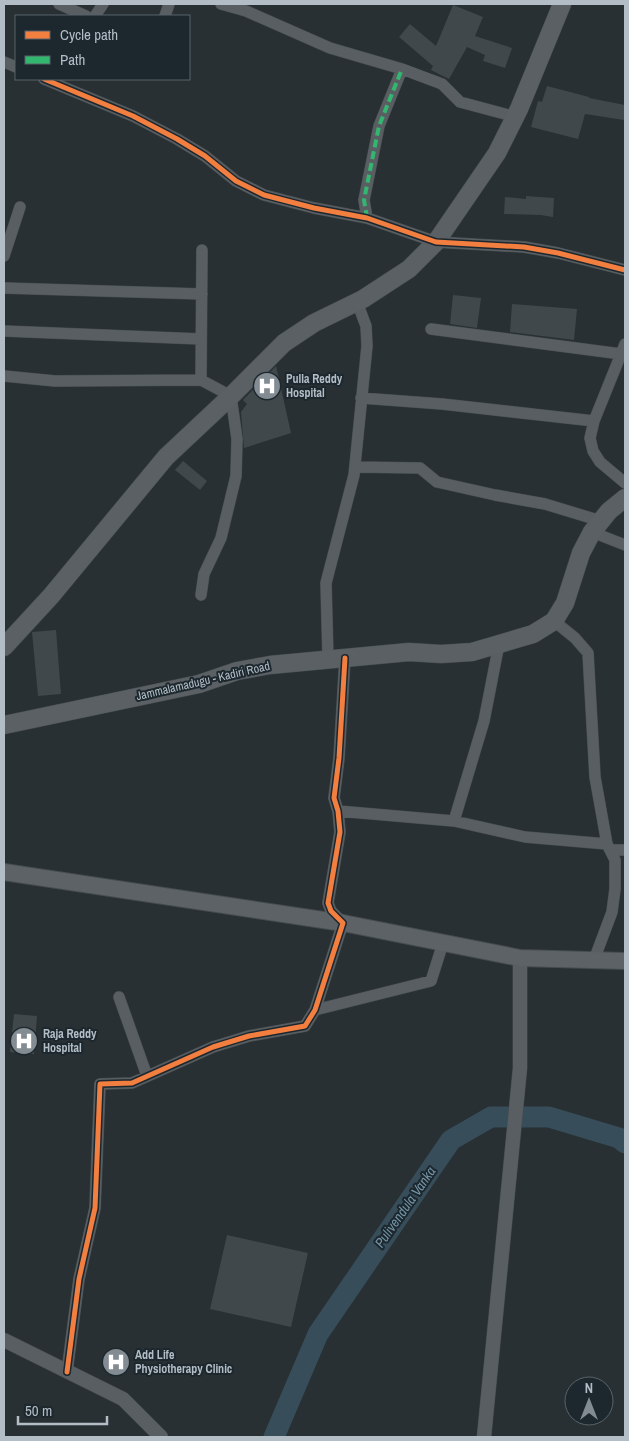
<svg xmlns="http://www.w3.org/2000/svg" width="629" height="1441" viewBox="0 0 629 1441" font-family="'Archivo Narrow',sans-serif">
	<rect width="100%" height="100%" fill="#283033"/>
	<g fill="none" stroke-linecap="round" stroke-linejoin="round">
		<path stroke="#374d5a" stroke-width="21" d="M274,1437L318,1334L451,1140L491,1117H549L619,1138L625,1143"/>
	</g>
	<path fill="#41484b" d="M453,5L483,17L475,36L512,48L505,68L483,61L485,55L467,47L449,79L431,70L433,66L399,37L410,24L436,46Z
		M547,86L589,97V98L625,105L624,120L585,114L578,139L531,127L538,101L542,102Z
		M526,196L554,198L553,217L541,215L504,214L505,197L526,199Z
		M453,295L481,298L477,328L450,324Z
		M512,304L577,309L574,340L510,332Z
		M276,366L291,433L244,448L241,412L247,404L243,400Z
		M183,461L207,481L200,490L175,470Z
		M56,630L61,694L38,696L32,632Z
		M14,1014L37,1016L34,1054L10,1052Z
		M227,1235L308,1253L291,1327L210,1309Z
		M114,1351L127,1357L120,1373L107,1366Z"/>
	<g fill="none" stroke-linecap="round" stroke-linejoin="round">
		<g stroke="#464c4e" stroke-width="12">
			<path id="minor" d="M59,4L86,16
				M221,4L246,11L330,48L402,69L442,84L460,102L516,117
				M95,16L103,4
				M165,16L169,4
				M4,62L16,67
				M44,79L133,116L177,139L205,156L236,181L264,195L314,208L367,218L436,242L524,247L558,253L625,270
				M367,218L364,200L379,126L402,69
				M4,256L20,207
				M4,288L202,294
				M431,329L621,354
				M4,331L201,339
				M625,344L594,421L590,438L593,451L600,462L625,483
				M4,376L55,381L201,380L231,396L237,439L236,476L221,538L204,574L201,595
				M201,380L202,250
				M361,398L442,404L594,421
				M355,467L420,468L437,482L495,495L545,504L601,521
				M592,532L625,545
				M554,621L575,638L588,653L595,777L607,844L615,860V889L612,912L594,960
				M328,659L326,583L354,475L367,346L366,326L357,302
				M338,811L454,821L525,837L607,844
				M454,821L484,721L499,644
				M610,850H625
				M119,997L147,1076
				M315,1010L431,981L443,943
				M67,1372L79,1279L95,1208L100,1084L132,1083L213,1047L249,1036L305,1026L315,1010L343,923L331,911L328,903L340,832L338,811L334,798L339,758L345,658"/>
		</g>
		<g stroke="#464c4e" stroke-width="15">
			<path id="tertiary" d="M4,1340L123,1399L161,1437
				M484,1437L520,1068V958"/>
		</g>
		<g stroke="#464c4e" stroke-width="18">
			<path id="secondary" d="M4,872L343,923L520,958L625,961"/>
		</g>
		<g stroke="#464d50" stroke-width="19">
			<path id="primary" d="M4,647L51,596L166,457L231,396L284,343L314,323L363,299L409,269L436,242L497,153L519,109L562,4
				M4,725L199,684L237,671L270,665L409,652L441,654L472,652L533,634L554,621L565,603L581,553L592,532L609,511L625,498"/>
		</g>
		<use href="#minor" stroke="#585e62" stroke-width="11"/>
		<use href="#tertiary" stroke="#585e62" stroke-width="14"/>
		<use href="#secondary" stroke="#5c6266" stroke-width="16"/>
		<use href="#primary" stroke="#5a6064" stroke-width="18"/>
		<path stroke="#33b770" stroke-width="4" stroke-dasharray="8 4" stroke-linecap="butt" d="M367,218L364,200L379,126L402,69"/>
		<g stroke="#1c272e" stroke-width="8">
			<path id="cycleway" d="M44,79L133,116L177,139L205,156L236,181L264,195L314,208L367,218L436,242L524,247L558,253L625,270
				M67,1372L79,1279L95,1208L100,1084L132,1083L213,1047L249,1036L305,1026L315,1010L343,923L331,911L328,903L340,832L338,811L334,798L339,758L345,658"/>
		</g>
		<use href="#cycleway" stroke="#f27e40" stroke-width="5"/>
	</g>
	<defs>
		<g id="hospital-disc" transform="scale(1.4375)"><circle r="9.5" fill="#828c92" stroke="#1c272e"/><path d="M-5-5h3v3.5h4V-5h3V5h-3V1.5h-4V5h-3Z" fill="#fff"/></g>
	</defs>
	<g fill-rule="evenodd">
		<use href="#hospital-disc" x="267" y="386"/>
		<use href="#hospital-disc" x="24" y="1041"/>
		<use href="#hospital-disc" x="116" y="1362"/>
	</g>
	<g text-anchor="middle" dominant-baseline="central" stroke-width="4" stroke-linejoin="round" paint-order="stroke">
		<g font-size="12" font-weight="bold" fill="#b2bdc5" stroke="#1c272e" text-anchor="start">
			<text x="286" y="379">Pulla Reddy<tspan x="286" dy="14">Hospital</tspan></text>
			<text x="43" y="1034">Raja Reddy<tspan x="43" dy="14">Hospital</tspan></text>
			<text x="135" y="1355">Add Life<tspan x="135" dy="14">Physiotherapy Clinic</tspan></text>
		</g>
		<g font-size="12" fill="#b2bdc5" stroke="#1c272e">
			<text transform="translate(203 681) rotate(-13)">Jammalamadugu - Kadiri Road</text>
		</g>
		<g font-size="14" font-style="italic" fill="#7495a7" stroke="#1c272e">
			<text transform="translate(405 1207) rotate(-55)">Pulivendula Vanka</text>
		</g>
	</g>
	<rect width="629" height="1441" fill="none" stroke="#b2bdc5" stroke-width="10"/>
	<rect x="15" y="15" width="175" height="65" fill="#1c272e" stroke="#58636a"/>
	<rect x="25" y="31" width="25" height="8" fill="#f27e40" stroke="#58636a"/>
	<text x="60" y="40" font-size="15" fill="#b2bdc5">Cycle path</text>
	<rect x="25" y="56" width="25" height="8" fill="#33b770" stroke="#58636a"/>
	<text x="60" y="65" font-size="15" fill="#b2bdc5">Path</text>
	<g transform="translate(589 1401)"><circle r="24" fill="#1c272e" stroke="#58636a"/>
	<path d="M0-4L9 19L0 12L-9 19Z" fill="#828c92"/>
	<text y="-8" font-size="14" font-weight="bold" text-anchor="middle" fill="#b2bdc5">N</text>
	</g>
	<path d="M18 1416v8h89v-8" fill="none" stroke="#b2bdc5" stroke-width="2.5"/>
	<text x="25" y="1416" font-size="15" fill="#b2bdc5" stroke="#1c272e" stroke-width="4" paint-order="stroke">50 m</text>
</svg>
